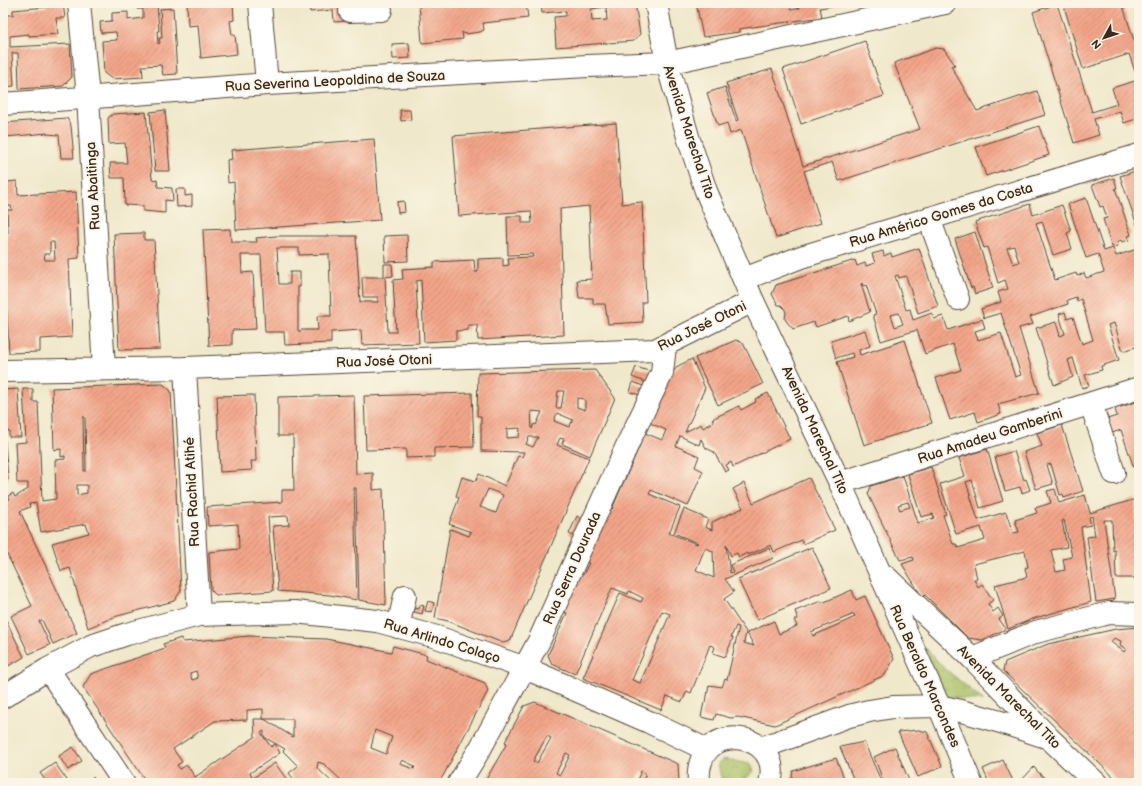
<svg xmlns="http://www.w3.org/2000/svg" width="1142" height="786" viewBox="0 0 1142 786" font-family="'Balsamiq Sans',sans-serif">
	<defs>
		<pattern id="park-crowns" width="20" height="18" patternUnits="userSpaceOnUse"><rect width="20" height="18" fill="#aac166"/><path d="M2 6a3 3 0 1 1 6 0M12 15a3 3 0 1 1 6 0" fill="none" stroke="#8c9d53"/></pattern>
		<pattern id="building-hatch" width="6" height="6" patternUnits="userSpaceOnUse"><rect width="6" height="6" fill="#f3a589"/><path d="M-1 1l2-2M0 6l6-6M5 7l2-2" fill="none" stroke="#c6876f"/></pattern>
	</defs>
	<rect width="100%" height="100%" fill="#fcf5e5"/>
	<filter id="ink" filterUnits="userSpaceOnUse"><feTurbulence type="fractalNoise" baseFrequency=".025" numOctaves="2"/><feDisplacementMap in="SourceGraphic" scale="8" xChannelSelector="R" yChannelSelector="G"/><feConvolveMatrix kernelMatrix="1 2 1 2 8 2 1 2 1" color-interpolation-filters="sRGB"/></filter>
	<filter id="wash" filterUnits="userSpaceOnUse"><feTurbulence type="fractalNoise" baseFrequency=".012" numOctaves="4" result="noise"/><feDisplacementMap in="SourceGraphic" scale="16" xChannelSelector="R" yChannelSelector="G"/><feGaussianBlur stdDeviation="0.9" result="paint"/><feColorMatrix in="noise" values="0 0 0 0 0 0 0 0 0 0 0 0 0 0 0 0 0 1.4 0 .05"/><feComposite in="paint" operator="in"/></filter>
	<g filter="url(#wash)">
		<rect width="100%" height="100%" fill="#efe8ca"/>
		<path fill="url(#park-crowns)" stroke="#727642" d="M926,649H927L942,666L984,701L945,697Z
			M723,759L751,764L754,771L741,783H722L718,763Z"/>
		<g id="blocks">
			<path fill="url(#building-hatch)" fill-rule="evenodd" d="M46,3H63L65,18H56L58,34L29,36V34L10,36V47L70,44L72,77L63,86L19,89L18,53H12L14,86L3,87V9L6,8L7,15H13V10L47,7Z
				M137,3H157L159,31H157L158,44L160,43L159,38H162L160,9L173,8L177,74L163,75L161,65L142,66L143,77L112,79L104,73L102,41L117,40L116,32L101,33L100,22L112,21V13L128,12V20L143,18V9H137Z
				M187,3H233L234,20L230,21L232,35H235L237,54L201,58L198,25L188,26Z
				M309,3H345L347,21L334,22L333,10L310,12Z
				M419,3H526L528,18L483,23L484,30L480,32L465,34L462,32L463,39L422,43Z
				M541,3H635L640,34L634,41L556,47L554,17L566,16V11L542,13ZM606,7L607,20L592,21L591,9Z
				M696,3H790L791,10L800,8L799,3L843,4L820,8L822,17L739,29V32L703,37Z
				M1063,3H1122L1139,56V118L1124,123L1120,111L1094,119L1099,135L1074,143L1033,12L1057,4L1092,112L1117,104L1112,88L1138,80L1129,54L1083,69Z
				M865,41L884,96L801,124L783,69Z
				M409,43L410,58L393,59L392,44Z
				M936,48L944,49L955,65L951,66L977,111L1037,91L1045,115L839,181L832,162L804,171L821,223L776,238L741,130L730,134L727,123L718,126L707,93L725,87L736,121L738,120L726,83L772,69L803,166L920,129L894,63Z
				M165,110L170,171H155L150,112Z
				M400,110H410L411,120L401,121Z
				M146,112L152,179L157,180L158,187L172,188L173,201L165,200V213L143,211V206L125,205L124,178H111L110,163H127L125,143L109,144L108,118L113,114Z
				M67,118L71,126L74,158H61L59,135L47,134V133L6,137L7,182L17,181L18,195L76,192L79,258L69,259L72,337L40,339V352L9,353L6,297L3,298V234L8,233L7,210H12L11,206H3V123ZM50,242H54L55,260H45L44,254H50Z
				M616,123L622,204L642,202L646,302H642L643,322L608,324L605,304H593V298H579L577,280L592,279L589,206L560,209L564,335L478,340L477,325H468V330L456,331V340L424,342L421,280L416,281L419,343L362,345L361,330L331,332V343L285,345L284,332H265L261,255H241L242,273L253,272L256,329L232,330V345L209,346L203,230L230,229L231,242H257L256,238L276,236H356L360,302H378V297H363L362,277H384V264H392L393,276L385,277L388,332H396L393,280L403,279L402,269L434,267V262L474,260L475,272H478V259L503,258V266L509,265L508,258L533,257L532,254L508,255L507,216H522V223H532L531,211L459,216L453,136ZM277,248H299V255L329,254L331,316H317L318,330H301V331H298V287H300V272H290V284H279Z
				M1039,126L1049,155L986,176L976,147Z
				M374,139L380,220L236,230L234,182L228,183L227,160L232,159L231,150Z
				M1139,170V231L1120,176Z
				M1114,178L1117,188H1115L1131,235L1128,236L1129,240L1122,242L1121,240L1117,242L1118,246L1112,247L1103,219L1107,218L1103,206L1100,207L1092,185Z
				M176,189H185V196L192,195V206L177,207Z
				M1086,198L1104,251L1113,248L1116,256L1137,249L1136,244H1139V346L1123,351L1114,323L1108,325L1119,360L1101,366L1102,370L1085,375L1089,386L1082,388L1073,358L1068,360L1073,377L1054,385L1036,328L1056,322L1060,336L1065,334L1059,314L1065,312L1067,319L1073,317L1082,344L1093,340L1081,299L1077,301L1076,297L1067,300L1068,304L1030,317L1033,324L1019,328L1039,393L998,404L1001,414L978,422L975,412L950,420L936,378L961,370L953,344L925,354L917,330L881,341L873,315L876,314L866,285L863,286L862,283L861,284L870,312L849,321L848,316L816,327L814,322L793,329L787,322L785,319L786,312L784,308L781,305H778L772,294L776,285L855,260L857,266L865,263L866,266L875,263L872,254L883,251L884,256L891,253L892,257L919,248L938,306L918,313L906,276L899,278L898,275L895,276L906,310L910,309L913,320L932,313L934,319L943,316L948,330L982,319L985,328L975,331L978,340L1001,333L1015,377L1021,375L1001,313L984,318L981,309L1001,302L998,292L1008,289L1005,280L998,283L987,247L984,248L975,222L1030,204L1033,215L1062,205L1071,231L1067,233L1072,249L1053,255L1042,221L1036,223L1055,280L1076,273L1077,276L1084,273L1086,278L1104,272L1098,254L1086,258L1068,204ZM1014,246L1019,262L1013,264L1007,248ZM899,313L903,324L895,327L891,315Z
				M404,201L405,212L398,213L397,202Z
				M975,232L993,288L975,294L973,287L971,288L955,239Z
				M144,233V240H154L160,349L119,350L114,234Z
				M407,235L408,261L385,262L384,236Z
				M865,330L870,346L859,350L860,355L905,340L932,423L864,445L837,362L853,357L852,353L836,358L831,341Z
				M736,340L743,343L763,384L718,405L695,358Z
				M692,359L705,388L685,432L701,424L703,428L714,422L712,419L739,406L741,410L756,402L755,399L768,393L790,439L733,467L731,462L726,465L729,470L725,472L714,452L706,448L701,439L699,445L680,436L676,446L699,456L695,467L703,471L688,506L651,490L649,494L680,507L669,533L697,544L698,543L674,533L684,509L708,519L705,527L712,530V522L743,508L733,489L744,483L753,503L809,478L835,530L803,544L802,540L774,552L771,545L748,555L747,553L739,557L737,553L731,556L726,545L730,573L733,572L730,565L769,548L773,558L725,579L734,592L724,599L746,632L744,643L754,646L747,633L774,621L779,634L797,626L794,620L798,619L795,611L821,601L822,603L852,590L856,600L865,596L894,659L885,675L775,725L738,717L731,718L716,714L714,720L701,717L704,702H706L709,685L722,687L725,679L727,680L739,627L736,626L731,637L733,638L725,657L713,653L715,647L710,645L691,693L687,691L682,702L667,696L661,710L583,678L620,593L641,602L643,598L629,591L628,594L612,588L575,674L552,664L548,655L567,613L561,611L578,573L583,575L589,563L584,561L607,507L612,509L645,433L662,440L666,430L650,423L670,376L678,366ZM705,548L713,551L714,578L696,570ZM662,611L670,614L640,683L632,680ZM854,614L855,617L813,636L811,632Z
				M636,367L652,372L648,383L632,377Z
				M595,370L615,398L590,456L562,444L564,439L560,438L557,445L589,458L510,641L503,643L448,621L435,618L450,529L469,536L471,532L449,524L459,498L456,496L462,477L476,481L479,474L505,486L518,456L522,457L524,452L481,451V416H477L478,373ZM558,391H564L561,408H556ZM577,398L584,399L585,401V410L577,407ZM531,411L542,412L536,425L534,424L532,429ZM557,413L573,420L569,427L554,421ZM520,428L519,437L507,438V429ZM529,437H538L533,447L526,444ZM488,489L503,495L496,513L480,507Z
				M633,382L643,386L640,395L630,392Z
				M163,384L171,391L181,591L174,601L114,617L88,628L70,568L61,571L52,543L89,533L86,524L41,532L36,503L29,504L30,507L20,511L77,633L53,644L42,620L39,621L50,645L29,654L11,616L32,606L3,546V503L10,499L8,496L13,493L15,497L28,489V483H17L15,443L26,442L23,389H33V402H38L42,501L56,499L55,460L65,459V456L61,457V449L54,450L52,388ZM83,417H85L86,471H84ZM77,485H87V493L77,495Z
				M18,389L21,437H9V431H3V390Z
				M472,393L474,447L434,448V457L406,458V449L366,450L364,396Z
				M254,395L256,461H251L252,470L220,472L217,396Z
				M354,395L356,474L373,473V490L383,489L386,605L359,600L356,488H354L357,600L330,595L278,591L273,526L289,525L288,516L268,517L273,591L216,595L211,590L209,552L239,549L238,524L208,526L207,507L282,502V490H294L293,436H278V397Z
				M1139,401V467L1134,468L1121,430L1106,435L1101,421L1117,416L1115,409Z
				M1062,425L1083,491L1064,498L1063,494L1060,495L1051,464L1047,465L1053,484L1036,489L1024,452L1042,446L1037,433Z
				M3,438L5,441L8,480L4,481Z
				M987,449L1003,501L980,508L972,480L966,482L978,520L1006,512L1013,533L1019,532L1015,520L1037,513L1035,508L1051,503L1047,491L1055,489L1059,503L1085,495L1090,513L1136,499V578H1116L1115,550L1113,551L1112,520H1104L1115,599L1096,602L1087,537L1095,536L1092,516L1089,517L1091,525L1081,527L1091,602L1035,618L1008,629L995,585L1027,577L1025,568L1028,567L1025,551L974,564L977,579H974L978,587L982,584L993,600L988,604L993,612L998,608L1003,616L999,619L1006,629L982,640L968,638L925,595L922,597L902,564L914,560L913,557L900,560L868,494L871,486L903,476L918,523L934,518L933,514L921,517L908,474L931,467L946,514L943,515L953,544H956L958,548L985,540L981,527L956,534L940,484L965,476L959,458ZM908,502L910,507L900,510L898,505ZM1064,520L1072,557L1063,559L1065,570L1056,572L1051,550L1067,547L1062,521Z
				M1014,451L1024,480L1026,479L1030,490L1022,493L1020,487L1005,491L995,457Z
				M577,516L586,521L578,538L569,534Z
				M812,547L831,588L757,620L738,579Z
				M1136,582H1139V597H1136Z
				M428,601L434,603L432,612L425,611Z
				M420,605L424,606L422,614L414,612L415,608L419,609Z
				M6,620L24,657L3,669V622Z
				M1139,627V783H1120L1003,671L1005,662L1048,644L1116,629ZM1114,638L1121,641L1120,645L1126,649L1124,652L1111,642Z
				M249,636L326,639L391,652L393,646L427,655L426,659L485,683L488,691L443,776L438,783H344L324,764L318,762L317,768L333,783H291L295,781L289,773L298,766L283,751L285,749L264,737V731L261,733L271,747L275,744L280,753L250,773L253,778L275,763L287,780L282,783H147L83,687L91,674L165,648L163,644L181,638L183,642ZM196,671L198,678L192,680L190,673ZM263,709V719H293V737L264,719H254L255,737L195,777L187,765L180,769L177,765L182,762L173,749L215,721L247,720V710ZM375,730L392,737L386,754L371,748ZM402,760L415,766L414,769L400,764Z
				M535,702L678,764L679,783H559L556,782V783H484L507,743L505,742L524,706ZM547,736L551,738L537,763L533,761ZM566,753L570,755L560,775L556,773ZM641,771L646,774L642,782L637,780Z
				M919,730L927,732L942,766L918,777L898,732Z
				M864,742L882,783H855L840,747Z
				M73,747L82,761L68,770L59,756Z
				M895,747L910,783H884L874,757Z
				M836,758L846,783H791L793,771Z
				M1003,760L1014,783H989L983,769Z
				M55,763L69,783H41L45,780L40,773Z
				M1034,767L1037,771L1050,783H1019Z
				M93,777L97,783H83Z"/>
		</g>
	</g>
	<g filter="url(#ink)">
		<use href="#blocks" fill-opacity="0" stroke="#564638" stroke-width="1"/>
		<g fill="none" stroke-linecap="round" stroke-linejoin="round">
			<g stroke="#564638" stroke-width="24">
				<path id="minor" d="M79,3L88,97L104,369
					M260,3L267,84
					M350,11L381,10
					M3,104L267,84L588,66L667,63L945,3
					M929,218L958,299
					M744,279L801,257L1139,155
					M185,368L199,615
					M3,371L185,368L655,350L753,301
					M1091,404L1114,473
					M840,483L1139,388
					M398,627L405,596
					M972,658L1036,632L1109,613L1139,614
					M459,783L480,749L539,641L630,439L662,373L665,346"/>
			</g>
			<g stroke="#564638" stroke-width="24">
				<path id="major" d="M656,3L667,63L689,140L706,191L753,301L840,483L939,706L971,783
					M885,576L972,658L1049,738L1096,783
					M48,669L124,783
					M3,697L48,669L91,646L127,634L199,615L295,612L377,621L437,637L525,668L649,722L707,750
					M761,748L849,716L869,711L893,707L939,706L965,712L1004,723L1046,737
					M699,783C693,717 785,730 770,783"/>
			</g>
			<use href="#minor" stroke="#fff" stroke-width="22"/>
			<use href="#major" stroke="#fff" stroke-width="22"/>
		</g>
	</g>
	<g text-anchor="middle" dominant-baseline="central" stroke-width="3.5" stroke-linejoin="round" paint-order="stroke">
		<g font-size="14" fill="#3b2a1e" stroke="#fcf5e5">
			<text transform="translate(335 81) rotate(-3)">Rua Severina Leopoldina de Souza</text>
			<text transform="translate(689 132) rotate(72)">Avenida Marechal Tito</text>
			<text transform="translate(93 186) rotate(-93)">Rua Abaitinga</text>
			<text transform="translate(941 215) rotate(-17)">Rua Américo Gomes da Costa</text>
			<text transform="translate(702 326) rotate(-26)">Rua José Otoni</text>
			<text transform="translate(384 361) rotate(-2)">Rua José Otoni</text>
			<text transform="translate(815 430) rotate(65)">Avenida Marechal Tito</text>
			<text transform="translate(990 436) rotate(-18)">Rua Amadeu Gamberini</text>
			<text transform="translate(192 492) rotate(-93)">Rua Rachid Atihé</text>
			<text transform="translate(572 568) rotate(-66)">Rua Serra Dourada</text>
			<text transform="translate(442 641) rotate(17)">Rua Arlindo Colaço</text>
			<text transform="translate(925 676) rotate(66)">Rua Beraldo Marcondes</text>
			<text transform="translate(1009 697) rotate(45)">Avenida Marechal Tito</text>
		</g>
	</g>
	<rect width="1142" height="786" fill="none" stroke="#fcf5e5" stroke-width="16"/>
	<g transform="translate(1104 38) rotate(230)" stroke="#fcf5e5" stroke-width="3" paint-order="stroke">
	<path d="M0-3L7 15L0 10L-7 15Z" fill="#3b2a1e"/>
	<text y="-6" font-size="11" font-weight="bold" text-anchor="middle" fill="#3b2a1e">N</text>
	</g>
</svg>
